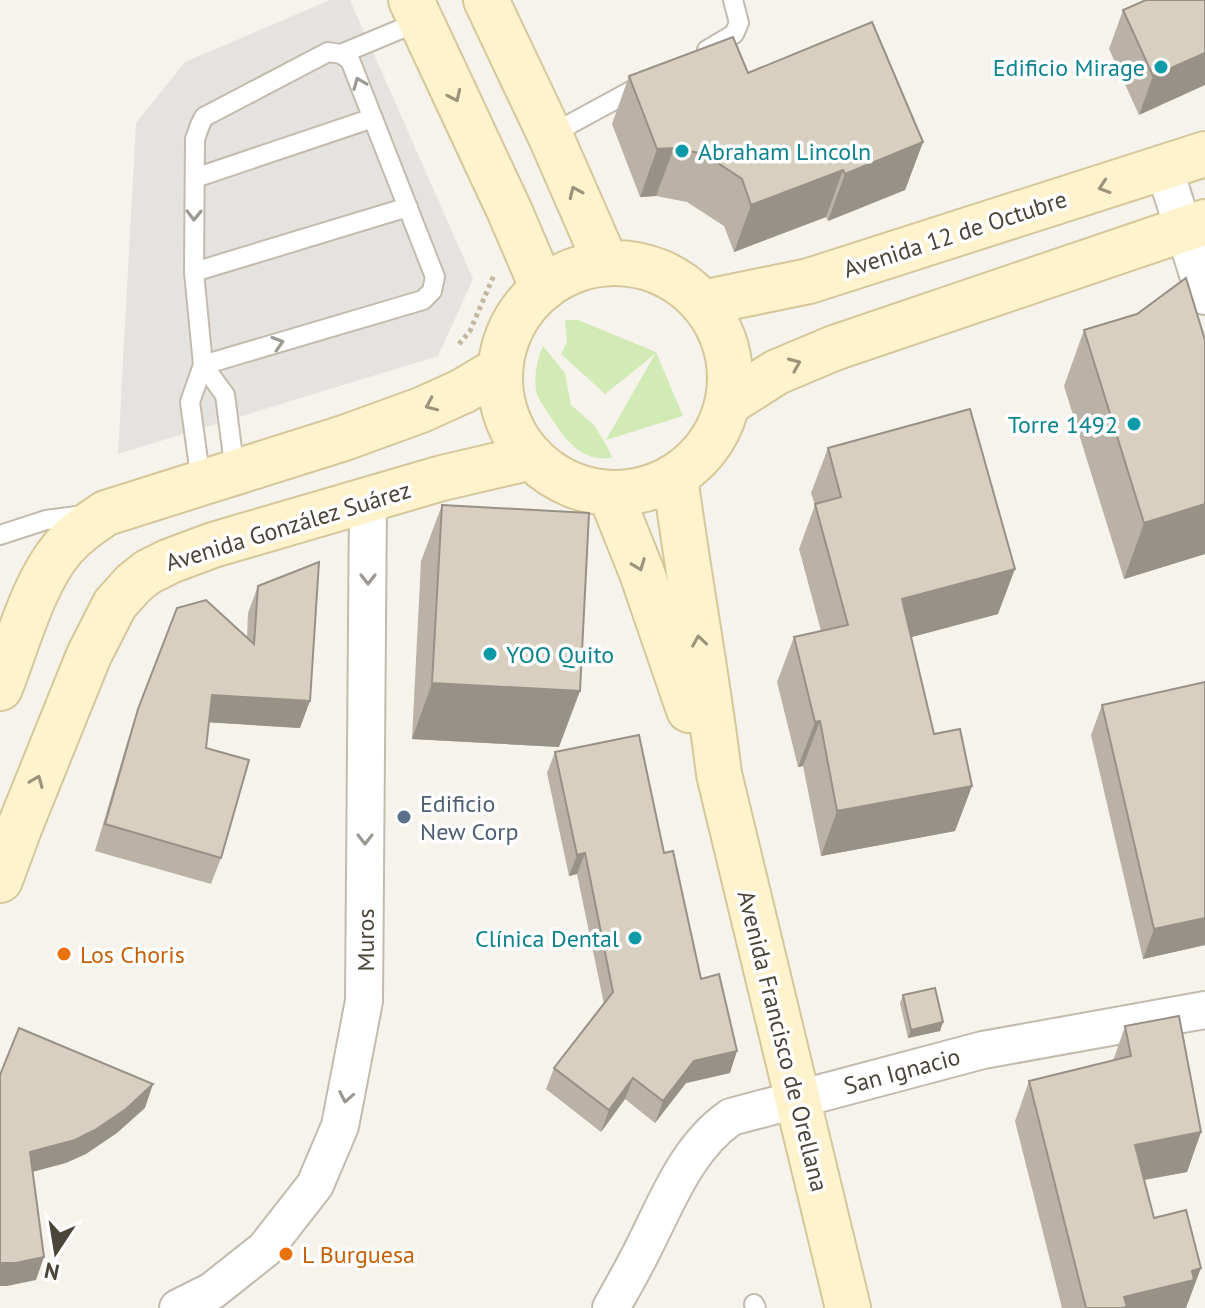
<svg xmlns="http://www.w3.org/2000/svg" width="1205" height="1308" viewBox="0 0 1205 1308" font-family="'PT Sans',sans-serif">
	<rect width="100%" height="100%" fill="#f6f3ec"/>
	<path fill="#d2eab5" d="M565,320H578L656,352L683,416L606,440L655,354L605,394L561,354L567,342Z
		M543,346L565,373L571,405L594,425L609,450L612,458C578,462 564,437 548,413C544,406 537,398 536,390C534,375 537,360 543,346Z"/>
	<path fill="#e5e3e0" d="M330,0H350L473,279L438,356L118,454L136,123L185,62Z"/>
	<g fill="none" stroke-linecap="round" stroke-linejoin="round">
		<g stroke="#c2bbae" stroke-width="22">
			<path id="lane" d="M707,50L734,34L739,23L733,0
				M341,54L420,21
				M550,135L642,85
				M195,178L373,118
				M194,272L408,207
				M201,482L190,402L203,365L194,272L195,139L200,125L204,117L328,52L341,54L350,60L435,277L432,291L423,300L203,365L225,395L235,472
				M0,535L46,520L84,515
				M754,1304L756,1308"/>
		</g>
		<g stroke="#c2bbae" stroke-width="40">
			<path id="street" d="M1164,168L1205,296
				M178,1308L212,1291L265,1249L315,1185L340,1126L364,1001L368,501
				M611,1308C621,1290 632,1271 641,1253C666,1205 685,1149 731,1117L983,1050L1205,1010"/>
		</g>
		<g stroke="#d6c79b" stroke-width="48">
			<path id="secondary" d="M411,0L510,212L543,289
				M486,0L550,135L606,263
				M500 378a115 115 0 1 1 230 0a115 115 0 1 1-230 0Z
				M702,303L809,281L1205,154
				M728,403L777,372L834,348L1205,222
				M675,476C688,576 707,674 719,774L848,1308
				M610,493L642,573L689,710
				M0,688C17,645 33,583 63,548C76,533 91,523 106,513L344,438L421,410L463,391L500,369
				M0,880L20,826L89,655L115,604L134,583L148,572L170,561L213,545L442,478L532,457"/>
		</g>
		<path stroke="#c4b79f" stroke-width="5" stroke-dasharray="4 4" stroke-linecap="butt" d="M459,344L470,331L494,275"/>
		<use href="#lane" stroke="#fff" stroke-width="18"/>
		<use href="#street" stroke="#fff" stroke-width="36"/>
		<use href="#secondary" stroke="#fff3cd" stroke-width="44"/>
	</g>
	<path fill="#bab2a6" d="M1205,0L1139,115L1109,49L1123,10Z
		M748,73L923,142L905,190L828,221L826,217L734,252L724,226L687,202L656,196L640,197L612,124L629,76Z
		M1084,330L1205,340V554L1124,579L1064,386Z
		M828,448L998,614L911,637L934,734L972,786L955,831L821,856L803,766L798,767L777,682L794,637L821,631L799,549L815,505L811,493Z
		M442,505L559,747L412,739L421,561Z
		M258,586L300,728L209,722L206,748L221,858L211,884L95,851L129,736L138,709L247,637L248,613Z
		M1102,705L1205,945L1143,959L1091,735Z
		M555,752L664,853L730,1073L686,1083L655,1123L625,1099L601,1132L546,1089L554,1068L604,1004L577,874L569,876L547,773Z
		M903,995L943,1022L940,1031L908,1038L900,1003Z
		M1125,1026L1201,1132L1187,1172L1144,1180L1154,1218L1186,1308H1062L1015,1121L1029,1081L1113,1061Z"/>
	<path fill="#979187" d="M1205,53V85L1139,115L1153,76Z
		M923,142L905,190L828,221L845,174Z
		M674,148L656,196L640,197L657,149Z
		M843,170L826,217L734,252L751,205Z
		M1205,504V554L1124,579L1144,523Z
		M1015,569L998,614L886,644L902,599Z
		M432,683L580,691L559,747L412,739Z
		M212,695L310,701L300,728L203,722Z
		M820,721L803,766L798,767L815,722Z
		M972,786L955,831L821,856L837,811Z
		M585,853L577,874L569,876L577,855Z
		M1205,918V945L1143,959L1154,929Z
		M943,1022L940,1031L908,1038L911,1030Z
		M737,1051L730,1073L686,1083L655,1123L663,1101L694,1061Z
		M633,1078L625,1099L601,1132L609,1110Z
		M153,1084L145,1108L117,1133L86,1154L66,1163L21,1175L30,1152Z
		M1201,1132L1187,1172L1121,1184L1135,1145Z
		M44,1257L36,1280L7,1286H0V1263Z
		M1201,1268L1186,1308H1120L1124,1297Z"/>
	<path fill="#d8cfc1" stroke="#979187" stroke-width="2" d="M1146,0H1205V53L1153,76L1123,10Z
		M872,22L923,142L845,174L843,170L751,205L742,179L704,154L674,148L657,149L629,76L733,37L748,73Z
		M1186,278L1205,340V504L1144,523L1084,330L1137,314Z
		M970,409L1015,569L902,599L934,734L960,729L972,786L837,811L820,721L815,722L794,637L848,625L815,504L841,497L828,448Z
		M442,505L589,513L580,691L432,683Z
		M319,562L310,701L212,695L206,748L249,760L221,858L105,824L138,709L177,608L206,600L254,644L258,586Z
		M1205,682V918L1154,929L1102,705Z
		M639,735L664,853L673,851L701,979L719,974L737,1051L694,1061L663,1101L633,1078L609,1110L554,1068L613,992L585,853L577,855L555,752Z
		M935,988L943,1022L911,1030L903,995Z
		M1179,1016L1201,1132L1135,1145L1154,1218L1186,1210L1201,1268L1192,1271L1194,1280L1124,1297L1127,1307L1121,1308H1086L1029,1081L1131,1056L1125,1026Z
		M19,1028L153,1084L126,1109L95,1130L75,1140L30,1152L44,1257L16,1263H0V1075Z"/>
	<defs><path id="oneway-chevron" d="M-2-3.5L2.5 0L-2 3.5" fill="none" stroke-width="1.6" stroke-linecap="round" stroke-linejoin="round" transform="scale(2)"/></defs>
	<g stroke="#9c9892">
		<use href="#oneway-chevron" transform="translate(359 83) rotate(-112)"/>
		<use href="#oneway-chevron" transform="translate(194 215) rotate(91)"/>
		<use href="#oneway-chevron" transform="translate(278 343) rotate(-17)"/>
		<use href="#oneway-chevron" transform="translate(368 579) rotate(90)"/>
		<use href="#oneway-chevron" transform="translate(365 839) rotate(90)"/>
		<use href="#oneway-chevron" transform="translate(346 1097) rotate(101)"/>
	</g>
	<g stroke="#9c937c">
		<use href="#oneway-chevron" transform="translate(455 96) rotate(65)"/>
		<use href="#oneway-chevron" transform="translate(1104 187) rotate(162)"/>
		<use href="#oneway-chevron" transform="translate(575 192) rotate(-114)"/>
		<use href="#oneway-chevron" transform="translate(795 364) rotate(-23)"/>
		<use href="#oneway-chevron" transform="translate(431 405) rotate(156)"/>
		<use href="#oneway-chevron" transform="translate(639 565) rotate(69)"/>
		<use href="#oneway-chevron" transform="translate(699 641) rotate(-99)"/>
		<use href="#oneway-chevron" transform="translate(37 781) rotate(-68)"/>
	</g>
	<g fill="#0f9aa8" stroke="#fff" stroke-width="3">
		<circle cx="1161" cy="67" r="8"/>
		<circle cx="682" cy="151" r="8"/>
		<circle cx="1134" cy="424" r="8"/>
		<circle cx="490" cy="654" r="8"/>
		<circle cx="635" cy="938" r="8"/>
	</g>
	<circle fill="#5c6f8a" stroke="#fff" stroke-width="3" cx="404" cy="817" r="8"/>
	<g fill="#e8710a" stroke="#fff" stroke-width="3">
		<circle cx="64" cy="954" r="8"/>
		<circle cx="286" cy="1254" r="8"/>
	</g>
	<g text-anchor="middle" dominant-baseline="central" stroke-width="7" stroke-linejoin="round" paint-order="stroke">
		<g font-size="24" fill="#0d838f" stroke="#fff" text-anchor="end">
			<text x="1145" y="67">Edificio Mirage</text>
			<text x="698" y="151" text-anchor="start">Abraham Lincoln</text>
			<text x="1118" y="424">Torre 1492</text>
			<text x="506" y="654" text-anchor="start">YOO Quito</text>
			<text x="619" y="938">Clínica Dental</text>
		</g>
		<g font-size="24" fill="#4b4439" stroke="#fff">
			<text transform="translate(955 234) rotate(-18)">Avenida 12 de Octubre</text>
			<text transform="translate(288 526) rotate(-17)">Avenida González Suárez</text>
			<text transform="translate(365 940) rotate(-90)">Muros</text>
			<text transform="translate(783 1041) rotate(76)">Avenida Francisco de Orellana</text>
			<text transform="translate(902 1071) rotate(-15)">San Ignacio</text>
		</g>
		<g font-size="24" fill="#4e5e75" stroke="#fff" text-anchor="start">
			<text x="420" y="803">Edificio<tspan x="420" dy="28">New Corp</tspan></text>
		</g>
		<g font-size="24" fill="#c56008" stroke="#fff" text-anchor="start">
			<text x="80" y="954">Los Choris</text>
			<text x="302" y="1254">L Burguesa</text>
		</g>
	</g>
	<g transform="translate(56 1252) rotate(192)" stroke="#ffffff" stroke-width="6" paint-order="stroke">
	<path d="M0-6L14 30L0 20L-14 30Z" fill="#4b4439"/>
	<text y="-12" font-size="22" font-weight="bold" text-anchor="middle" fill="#4b4439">N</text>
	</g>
</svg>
